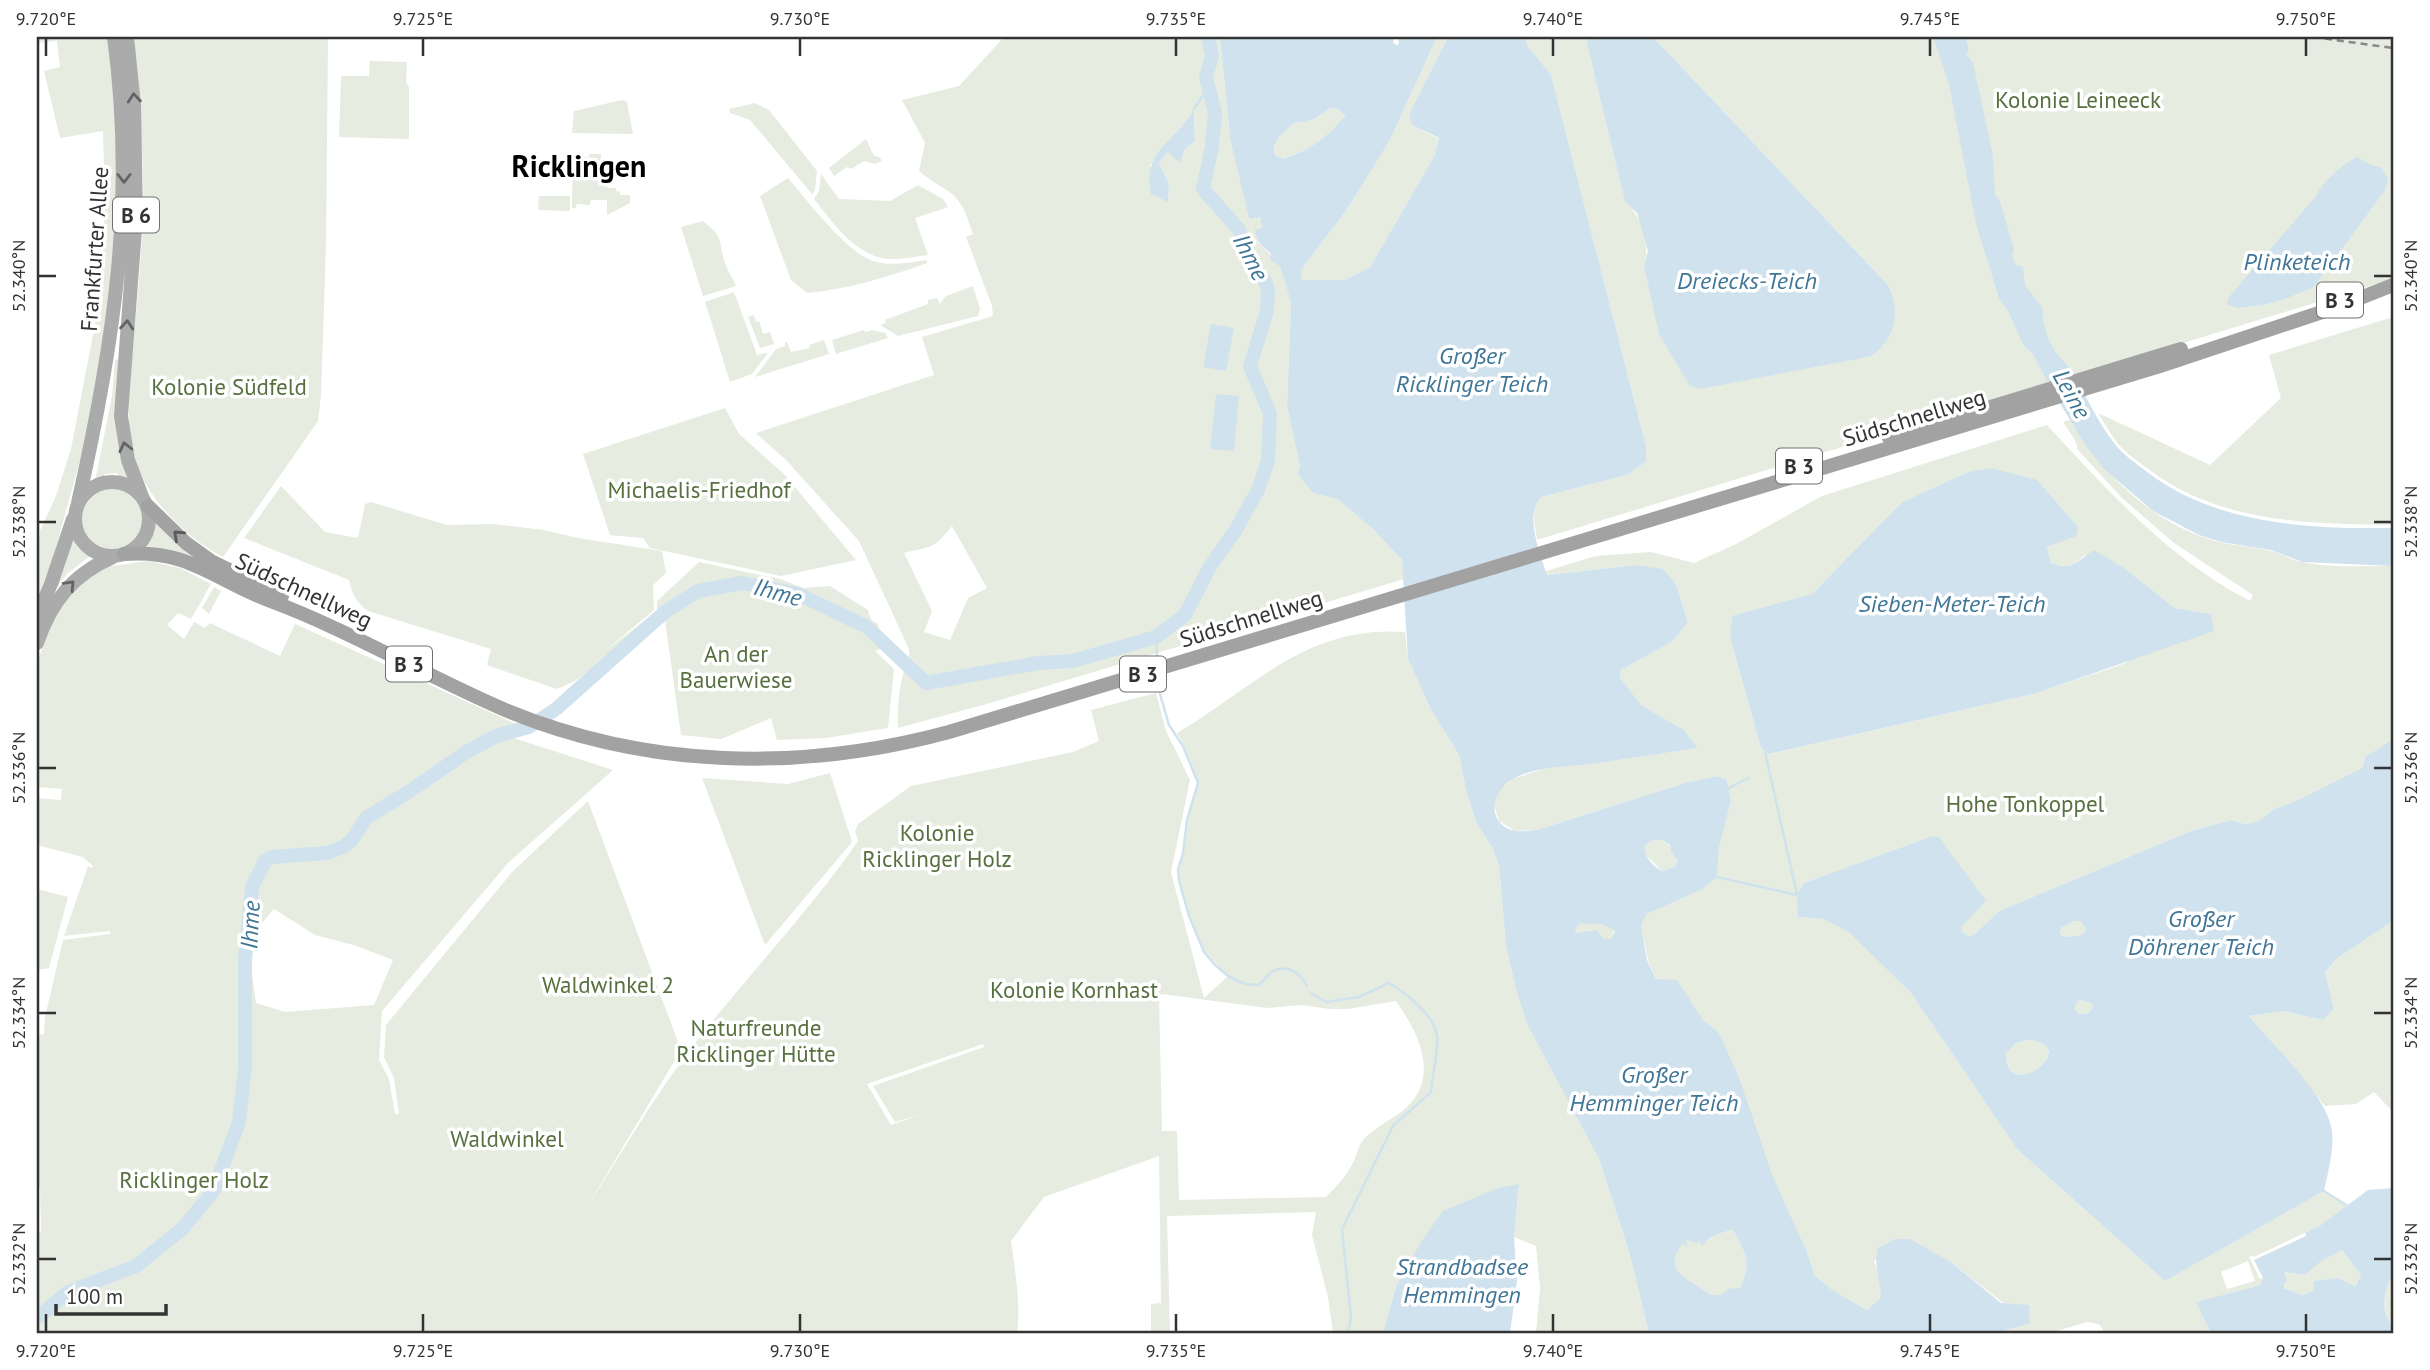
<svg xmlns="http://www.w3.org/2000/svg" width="2430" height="1370" viewBox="0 0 2430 1370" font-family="'PT Sans',sans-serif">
	<rect width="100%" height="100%" fill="#fff"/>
	<path fill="#e6ecdf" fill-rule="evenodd" d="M37,37H108L116,103L119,172L105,343L86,439L51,565L37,598V555L40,531L56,496L71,449L101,293L105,204L103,131L60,138L44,71L60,67L57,41L37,43Z
		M134,37H328L326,245L321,395L318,421L223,557C186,538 148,500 135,460C125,428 130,393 132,360C136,313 141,265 143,217C145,157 138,97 134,37Z
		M1004,37H1220L1230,138L1253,219L1260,217L1262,228L1255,229L1258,242L1280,265L1291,303L1287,406L1300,466L1313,493L1338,498L1373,529L1402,560L1404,579L990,703L898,728C897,710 899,687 904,671C907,663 910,658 909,649L859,541L787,461L756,433L934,375L922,337L993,316L992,306L966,237L973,234C968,220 964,204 952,194C941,186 929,180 919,171L925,143L902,100L959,86ZM1194,110L1195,141L1184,150L1168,152L1159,163L1169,184L1168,202L1150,166C1163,146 1181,130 1194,110ZM952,526L987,588L968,598L950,640L924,632L932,611L904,553C932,546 933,550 952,526Z
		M1437,37H1448L1409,114L1412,125L1439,139L1435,155L1370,267L1345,280H1302L1301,270L1346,211L1390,140Z
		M1525,37H1588L1587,44L1625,202C1642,217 1651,243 1644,265L1888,285L1653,37H2393V279L1537,540C1535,525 1530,509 1541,497L1627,475L1646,462V446L1551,75L1528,46Z
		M370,61L407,62L406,82L409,87V139L339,137L341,76H369Z
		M622,100L627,102L633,134L572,133L574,111Z
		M755,103L769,110L817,171L815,190L812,194L750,120L730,113L729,109Z
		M1331,108L1338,109L1345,117C1327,138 1308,151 1281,159L1275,155L1274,146L1279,137L1294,123L1312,120Z
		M866,139L874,156L880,157L882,161L875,164L864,161L851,169L847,167L834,176L829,168Z
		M589,154H601L600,184L607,185L608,188H616V191L620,192V195H630V203L607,215V200H591L590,205L577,204L576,208H572L573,157H589Z
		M821,174L839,199L890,201L918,185L943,199L948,207L915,218L928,255C917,256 906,259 895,259C859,261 834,224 814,199L819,191Z
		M788,178C807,200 846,252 873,261C890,267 909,262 927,260V263C888,277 849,289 807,293L791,280L760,196Z
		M539,196H570V211L538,210Z
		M703,221C723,237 718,237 724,260C726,269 733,277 736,286L703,296L681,227Z
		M973,286L980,309L978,316L898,336L880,325L886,323L885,320L928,304V300L937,298L940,304L946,296Z
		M734,292L757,355L768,353L752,374L730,382L705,302Z
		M754,315L756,322L759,321L763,334L770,332L774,344L760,348L748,317Z
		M2393,317V525C2308,524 2218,523 2147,468C2137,461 2126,453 2118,444C2111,434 2104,423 2098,413L2210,465L2281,398L2269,355Z
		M864,330L866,332L872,330L885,333L888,338L836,354L832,340Z
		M824,340L829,354L755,377L776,349L785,346V342H787L791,352L810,348L809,345Z
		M118,359L131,482L120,478L117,473L105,474L102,479L95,482L112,396L115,360Z
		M725,408L739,434L784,474L856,560L781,576L650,548L643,538L610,535L583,454Z
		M2070,420C2104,476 2154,525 2219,542C2235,546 2251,546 2267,550C2279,552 2290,560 2302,562C2331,568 2364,566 2393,566V739L2365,757L2362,768L2294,802L2274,809L2259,821L2245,824L2231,820L2191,831L1999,911L1974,935L1968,936L1962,931L1939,837L1932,836L1804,883L1798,917L1823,919L1849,931L1911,993L2017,1149L2165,1281L2324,1191L2348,1206L2321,1225L2254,1257L2253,1255L2249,1257L2260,1279L2263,1278L2261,1285L2197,1302L2211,1333H2105L2099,1324L2087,1322L2050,1333H1994L2030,1324L1951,1262L1931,1251L1874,1260L1880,1283L1881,1297L1867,1310L1831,1289L1815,1276L1807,1252L1771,1175L1738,1074L1719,1033L1703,1021L1692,1003L1656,979L1648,960L1641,926L1647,914L1703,889L1717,877L1719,848L1731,801L1727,780L1718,776L1685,783L1537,830L1515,831L1499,821L1494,805L1499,790L1513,779L1549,767L1591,764L1698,748L1684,730L1641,705L1620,677L1621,670L1673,641L1688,622L1676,584L1636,565L1546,575V571L1596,556L1651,552L1694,563L1736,544L1822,496L2047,425C2108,491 2170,560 2250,601L2253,595L2174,543L2122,498L2078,450L2075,440L2063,422ZM1968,472L2059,542L2047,547L2051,563C2066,569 2073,565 2085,555L2154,592L2175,608L2211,614L2123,664L2037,693L1770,754L1761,748L1730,637L1732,617L1812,594L1902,502ZM2248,1261L2255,1281L2227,1289L2221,1272Z
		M281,486L325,532L358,538L365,504L371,502L447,525L493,524L544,530L578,538L662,551L666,573L653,585L654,610L601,654L657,611V601L699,562L780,579L803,588L830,586L868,610L871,620L878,624L881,639L867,626L852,617L826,607L798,592L742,581L697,589L660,614L577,680L557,689L487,665L491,649L368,611C356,602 352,594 349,580L244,538Z
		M81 519a32 32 0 1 1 64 0a32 32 0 1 1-64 0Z
		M155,521L196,559L168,549L143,547L152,533Z
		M72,531L77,543L90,556L67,574L52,594Z
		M148,561L180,568L211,584L191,619L178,613L167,625L184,639L194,622L205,628L210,623L280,656L295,624L516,724L501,734L613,770L508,863L382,1011L379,1060L389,1079L395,1114H399L394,1078L384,1057L386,1025L512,872L588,801L681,1050L584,1212C620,1156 654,1096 695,1043C748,975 809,912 858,841L855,831L858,824L911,786L1073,752L1099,741L1091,710L1156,693L1166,731L1190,780L1171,872L1204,998L1228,976L1204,952L1189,916L1179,881L1178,869L1183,853L1187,820L1198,783C1192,766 1187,748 1177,733C1255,687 1306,625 1405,632L1408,659L1430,708L1459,755L1466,790L1476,822L1493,849L1499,866L1506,946L1528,1026L1599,1159L1629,1252L1649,1333H1536L1540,1288L1536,1246L1514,1237L1519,1185L1396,1287L1383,1333H1333L1328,1297L1312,1235L1316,1212L1167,1216L1170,1333H1151V1304L1161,1303L1159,1156L1044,1197L1011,1241C1015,1271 1021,1303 1017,1333H37V1232L41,1231L40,1188L37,1187V1035L44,1034L45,1017L63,940L110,934V931L64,936L88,866L92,868L93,866L83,857L37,845V798L61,800L62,789L37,787V663L53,618L73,588L105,567ZM274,909L315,935L357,946L393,960L374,1005L285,1012L256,1003L251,967L254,932ZM1162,994L1267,1008L1301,1005L1330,1009H1348L1396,1001C1418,1032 1440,1075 1407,1107C1394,1119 1376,1126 1364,1139C1357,1147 1356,1160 1350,1168C1344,1179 1335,1188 1326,1197L1179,1200L1177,1131H1162L1159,996ZM983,1044L984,1047L873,1086L895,1122L922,1114L891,1125L867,1084Z
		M743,585L798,596L867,629L885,647L875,651L894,669L888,728L826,738L777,740L771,718L721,739L681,735L665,620L670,615L665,619L662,616L699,592Z
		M214,587L221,591L209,614L202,608Z
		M830,773L852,842L765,945L702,778L788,784Z
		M1653,840H1662L1670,846L1671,852L1678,861L1676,867L1662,871L1643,852L1645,845Z
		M37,889L68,897L49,968L37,970Z
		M2074,921H2081L2086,930L2082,935L2065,937L2060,933L2061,928Z
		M2393,921V1112L2374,1092L2356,1104L2325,1106L2249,1016L2283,1011L2323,1020L2334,1007L2325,974L2336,959Z
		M1581,923H1597L1615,928L1611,939H1604C1595,931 1585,932 1575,933L1576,928Z
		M2080,1000L2091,1003L2093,1006L2089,1013L2078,1014L2075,1010L2076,1004Z
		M2028,1040C2084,1044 2007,1107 2006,1053L2016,1043Z
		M1730,1230H1733C1746,1254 1752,1262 1740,1288L1724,1292L1720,1295H1710C1693,1279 1659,1275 1683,1242L1687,1247L1686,1241L1688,1240L1707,1242L1711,1237Z
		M2342,1250L2361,1275L2355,1287L2313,1291L2302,1295L2284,1288V1272L2305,1275L2320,1261Z
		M2390,1278L2393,1279V1325C2380,1311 2384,1295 2390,1278Z"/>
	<path fill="#cfe2ee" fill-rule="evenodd" d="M1220,37H1395L1393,42L1396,45L1399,44L1398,37H1437L1390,140L1346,211L1301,270L1302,280H1345L1370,267L1435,155L1439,138L1412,125L1409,114L1448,37H1525L1528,46L1551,75L1646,446V462L1627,475L1541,497C1524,516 1540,553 1547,575L1636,565L1663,569L1676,584L1688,622L1673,641L1621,670L1620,677L1641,705L1684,730L1698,748C1663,753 1627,759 1592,764C1565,767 1537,766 1513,779C1490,792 1486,825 1516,831C1522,832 1531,830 1537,830L1685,783L1718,776L1727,780L1731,801L1719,848L1717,877L1703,889L1647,914L1641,926L1647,960L1656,979L1677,980L1703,1020L1719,1033L1738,1074L1772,1175L1807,1252L1815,1276L1831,1289L1867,1310L1881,1297C1880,1278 1873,1266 1878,1248L1895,1239H1910L1951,1262L2001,1303L2029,1305L2030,1324L1994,1333H1649L1629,1252L1599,1159L1528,1026L1518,995L1506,946L1499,866L1493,849L1476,822L1466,790L1459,755L1430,708L1408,659L1402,560L1373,529L1338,499L1313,493L1298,474L1300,466L1287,406L1291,303L1280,266L1270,260L1271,254C1263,246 1255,242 1255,229L1262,228L1260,217L1252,219L1249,218L1230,138ZM1331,108L1338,109L1345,116C1327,138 1308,151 1282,159L1275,155L1274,146L1279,137L1294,123L1312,120ZM1653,840H1662L1670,845L1671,852L1678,861L1675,867L1662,871C1654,867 1642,855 1645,845ZM1581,923C1597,927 1598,919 1615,931L1611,939H1604L1597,930L1575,933L1576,928ZM1730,1230H1733C1746,1254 1752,1262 1740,1288L1729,1289L1720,1295H1710C1693,1279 1659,1274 1683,1243L1688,1248L1686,1241L1688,1240L1697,1243L1699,1241L1702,1246L1711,1237Z
		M1588,37H1653L1888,285C1901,315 1896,336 1872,356L1700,389L1690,386L1659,334L1644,265L1648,251L1637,213L1625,202L1587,44Z
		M1933,37H1965L1969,49L1966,54L1973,63L1993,156L1995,195L1999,199L2014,248L2012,256L2016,265L2023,267L2025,285L2043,309C2042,324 2048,342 2057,354C2062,361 2070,366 2074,374C2087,398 2098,423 2115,444C2123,455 2136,463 2147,472C2217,525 2309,529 2393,528V566L2302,562L2271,550L2221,542L2199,535L2153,511L2104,469L2086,446L2053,392L2033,354L2024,346L2008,311L1999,298L1976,224L1949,84Z
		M1194,109L1195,141L1184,150L1180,163L1168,152L1159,163L1169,184L1168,202L1151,194C1141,151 1176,142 1194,109Z
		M2357,157L2367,163L2381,168L2388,179L2385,190L2314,287L2282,300L2262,305L2237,308L2227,304L2229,297L2317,195C2320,184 2346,162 2357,157Z
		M1211,324L1234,328L1226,371L1203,367Z
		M1216,394L1239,396L1234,451L1210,449Z
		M1991,468L2037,480L2078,527L2076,536L2047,547L2051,563C2072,571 2077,561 2094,550L2122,567L2175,608L2211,614L2214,631L2037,693L1769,754L1761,748L1730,637L1732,616L1812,594L1902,502L1968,472Z
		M2393,739V921L2336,959L2325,973L2334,1008L2323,1020L2283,1011L2249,1016C2272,1045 2328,1096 2332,1131C2334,1151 2328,1172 2324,1191L2165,1281L2017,1149L1911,993L1849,932L1823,919L1798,917L1797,895L1804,883L1932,836L1939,837L1986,901L1962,926V931L1968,936L1974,935L1999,911L2191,831L2231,820L2245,824L2259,821L2274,809L2294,802L2362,768L2365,757ZM2074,921H2081L2086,930L2082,935L2064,937L2060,933L2061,928ZM2080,1000L2091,1003L2093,1006L2089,1013L2079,1014L2075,1010L2076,1004ZM2028,1040C2085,1044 2006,1107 2006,1053L2016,1043Z
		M1519,1184L1514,1237L1517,1281L1510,1333H1383L1396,1287L1421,1242L1443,1211L1498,1188Z
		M2393,1188V1279H2390C2384,1295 2380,1312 2393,1325V1333H2211L2196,1302L2261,1285L2263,1278L2254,1260L2306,1236L2305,1233L2321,1225L2368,1190ZM2342,1250L2361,1275L2355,1287L2338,1278L2314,1281L2313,1291L2302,1295L2284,1288V1283L2287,1281L2284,1272L2305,1275L2321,1261Z"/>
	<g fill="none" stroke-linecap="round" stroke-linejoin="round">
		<path stroke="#cfe2ee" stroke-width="2.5" d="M1194,109L1207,89
			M1156,637L1157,655
			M1158,679L1160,694L1169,725L1183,746L1198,783L1187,820L1183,853L1178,869L1179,881L1189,916L1204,952L1215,965L1228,976L1245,984L1258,985C1263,982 1266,977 1270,973C1286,962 1300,973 1307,986
			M1729,788L1748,778
			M1717,877L1797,895L1765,752
			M1310,993L1327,1002L1359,997L1389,983C1405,992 1435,1016 1437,1036C1439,1048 1432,1078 1431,1092L1393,1126L1342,1229L1351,1318L1348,1333
			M2324,1191L2348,1206"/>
		<path stroke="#cfe2ee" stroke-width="14" d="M37,1318L68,1292L136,1266L182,1229L213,1192L239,1122L245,1067V960L252,887L265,861L272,857L327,853L343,847L352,840L366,818L410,791L465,753L496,736L529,727L556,709L666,611L698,591L742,583L798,594L867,627L926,683L1039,663L1073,661L1156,637L1185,615L1209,568L1235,531L1258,490L1268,461L1270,414L1250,366L1267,311L1268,289L1265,281L1246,258L1240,231L1203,189L1212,146L1215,113L1206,77L1212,55L1208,37"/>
		<path stroke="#ababab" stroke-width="14" d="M127,37L134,105L136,216L121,416L128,460L143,499
			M75 519a37 37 0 1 1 74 0a37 37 0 1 1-74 0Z
			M78,503C114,344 136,200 114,37
			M37,616L51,584L73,519
			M37,643C51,602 73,574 113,557"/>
		<path stroke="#a2a2a2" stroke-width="14" d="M1889,438L2181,349
			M148,506L186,543L211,561L282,596
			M124,554C188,549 213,579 268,600C349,630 424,675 503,709C646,769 801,772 949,732L2160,366L2340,306L2393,285"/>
		<path stroke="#888" stroke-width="2.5" stroke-dasharray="7 5" stroke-linecap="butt" d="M2313,37L2393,48"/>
	</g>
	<defs><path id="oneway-chevron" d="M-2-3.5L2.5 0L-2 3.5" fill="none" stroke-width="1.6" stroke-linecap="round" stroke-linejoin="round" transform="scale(1.75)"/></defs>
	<g stroke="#636363">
		<use href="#oneway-chevron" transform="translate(134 98) rotate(-95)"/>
		<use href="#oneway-chevron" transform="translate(124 178) rotate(90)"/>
		<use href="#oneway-chevron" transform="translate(127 325) rotate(-85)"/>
		<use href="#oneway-chevron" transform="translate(125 447) rotate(-103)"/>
		<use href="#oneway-chevron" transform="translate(70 585) rotate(-47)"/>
	</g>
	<use stroke="#5a5a5a" href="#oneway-chevron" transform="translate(178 535) rotate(-137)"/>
	<path fill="none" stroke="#333" stroke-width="2.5" d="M46,38V56M423,38V56M800,38V56M1176,38V56M1553,38V56M1930,38V56M2306,38V56M38,276H56M2374,276H2392M38,522H56M2374,522H2392M38,768H56M2374,768H2392M38,1013H56M2374,1013H2392M38,1259H56M2374,1259H2392M46,1314V1332M423,1314V1332M800,1314V1332M1176,1314V1332M1553,1314V1332M1930,1314V1332M2306,1314V1332"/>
	<g text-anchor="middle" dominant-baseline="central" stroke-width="7" stroke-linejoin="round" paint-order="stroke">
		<g fill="#fff" stroke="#707070" stroke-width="2">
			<rect x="113" y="197.5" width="46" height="35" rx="5"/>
			<rect x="2317" y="282.5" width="46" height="35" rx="5"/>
			<rect x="1776" y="448.5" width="46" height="35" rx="5"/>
			<rect x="386" y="646.5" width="46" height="35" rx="5"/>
			<rect x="1120" y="656.5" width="46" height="35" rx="5"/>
		</g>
		<g font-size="21" font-weight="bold" fill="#333">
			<text x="136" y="215">B 6</text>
			<text x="2340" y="300">B 3</text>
			<text x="1799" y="466">B 3</text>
			<text x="409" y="664">B 3</text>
			<text x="1143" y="674">B 3</text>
		</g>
		<g font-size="23" fill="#56703f" stroke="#fff">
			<text x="2078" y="99">Kolonie Leineeck</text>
			<text x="229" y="386">Kolonie Südfeld</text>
			<text x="699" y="489">Michaelis-Friedhof</text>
			<text x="736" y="653">An der<tspan x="736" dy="26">Bauerwiese</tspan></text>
			<text x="2025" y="803">Hohe Tonkoppel</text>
			<text x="937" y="832">Kolonie<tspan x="937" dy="26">Ricklinger Holz</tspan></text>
			<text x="608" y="984">Waldwinkel 2</text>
			<text x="1074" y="989">Kolonie Kornhast</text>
			<text x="756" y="1027">Naturfreunde<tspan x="756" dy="26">Ricklinger Hütte</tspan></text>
			<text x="507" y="1138">Waldwinkel</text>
			<text x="194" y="1179">Ricklinger Holz</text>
		</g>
		<g font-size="23" fill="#333" stroke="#fff">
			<text transform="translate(94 249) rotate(-86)">Frankfurter Allee</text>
			<text transform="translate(1914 417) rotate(-17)">Südschnellweg</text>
			<text transform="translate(304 590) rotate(25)">Südschnellweg</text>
			<text transform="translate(1251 618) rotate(-17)">Südschnellweg</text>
		</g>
		<g font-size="24" font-style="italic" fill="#3f7597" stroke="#fff">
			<text transform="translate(1251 257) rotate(63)">Ihme</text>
			<text x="2297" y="261">Plinketeich</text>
			<text x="1747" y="280">Dreiecks-Teich</text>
			<text x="1472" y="355">Großer<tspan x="1472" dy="28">Ricklinger Teich</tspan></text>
			<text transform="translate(2072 394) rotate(61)">Leine</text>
			<text transform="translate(778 592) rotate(15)">Ihme</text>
			<text x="1952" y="603">Sieben-Meter-Teich</text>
			<text x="2201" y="918">Großer<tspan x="2201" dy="28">Döhrener Teich</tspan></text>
			<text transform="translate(250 925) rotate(-87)">Ihme</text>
			<text x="1654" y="1074">Großer<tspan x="1654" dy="28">Hemminger Teich</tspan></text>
			<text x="1462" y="1266">Strandbadsee<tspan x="1462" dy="28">Hemmingen</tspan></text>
		</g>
		<g font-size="30" font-weight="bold" fill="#000" stroke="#fff">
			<text x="579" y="165">Ricklingen</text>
		</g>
	</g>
	<rect width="2430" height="1370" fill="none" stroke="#ffffff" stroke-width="77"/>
	<path d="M56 1304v10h110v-10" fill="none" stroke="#333333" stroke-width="3.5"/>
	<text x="66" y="1304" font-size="21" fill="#333333" stroke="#ffffff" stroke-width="5" paint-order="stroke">100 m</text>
	<rect x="38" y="38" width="2354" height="1294" fill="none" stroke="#333" stroke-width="2.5"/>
	<g font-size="18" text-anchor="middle" fill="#333">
		<text x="46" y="25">9.720°E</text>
		<text x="423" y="25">9.725°E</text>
		<text x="800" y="25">9.730°E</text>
		<text x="1176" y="25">9.735°E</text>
		<text x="1553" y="25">9.740°E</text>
		<text x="1930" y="25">9.745°E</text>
		<text x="2306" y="25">9.750°E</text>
		<text transform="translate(19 276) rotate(-90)" y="6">52.340°N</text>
		<text transform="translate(2411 276) rotate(-90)" y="6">52.340°N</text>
		<text transform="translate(19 522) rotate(-90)" y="6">52.338°N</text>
		<text transform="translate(2411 522) rotate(-90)" y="6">52.338°N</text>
		<text transform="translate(19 768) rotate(-90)" y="6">52.336°N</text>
		<text transform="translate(2411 768) rotate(-90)" y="6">52.336°N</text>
		<text transform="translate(19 1013) rotate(-90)" y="6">52.334°N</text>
		<text transform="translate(2411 1013) rotate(-90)" y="6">52.334°N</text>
		<text transform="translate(19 1259) rotate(-90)" y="6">52.332°N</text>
		<text transform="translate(2411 1259) rotate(-90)" y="6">52.332°N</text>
		<text x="46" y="1357">9.720°E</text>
		<text x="423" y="1357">9.725°E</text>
		<text x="800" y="1357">9.730°E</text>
		<text x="1176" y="1357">9.735°E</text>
		<text x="1553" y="1357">9.740°E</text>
		<text x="1930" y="1357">9.745°E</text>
		<text x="2306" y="1357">9.750°E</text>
	</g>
</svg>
